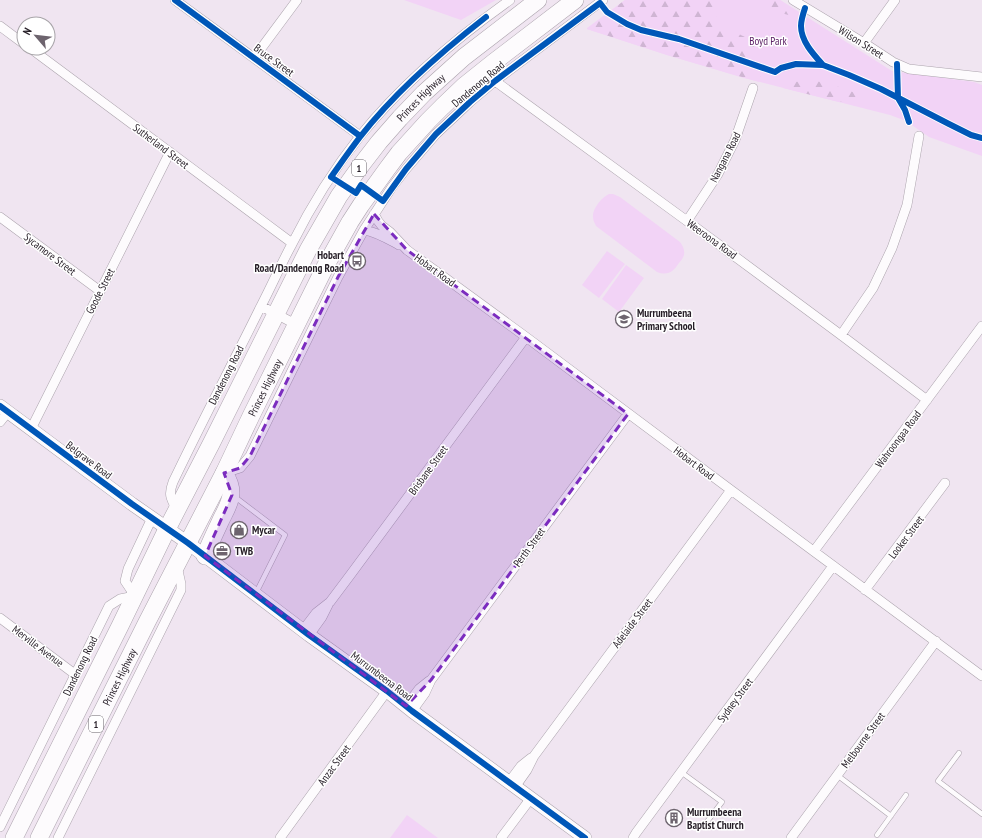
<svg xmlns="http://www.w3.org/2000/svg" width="982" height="838" viewBox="0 0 982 838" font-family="'PT Sans Narrow',sans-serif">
	<defs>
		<pattern id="forest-firs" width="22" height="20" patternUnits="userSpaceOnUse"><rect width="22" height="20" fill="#f2d3f6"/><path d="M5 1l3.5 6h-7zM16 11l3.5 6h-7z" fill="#cfb5d3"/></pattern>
	</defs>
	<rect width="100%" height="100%" fill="#f0e5f1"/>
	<path fill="#f2d3f6" d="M404,0H496L461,20Z
		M625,0H780L892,71L974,82L982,85V156L929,137L906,121L890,115L744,78L667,55L587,29Z
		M609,194H613L620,197L680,242C683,246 685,250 684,255C683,258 681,261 679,263C673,272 668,276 657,272L596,226C595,223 593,221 593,217C592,209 602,197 609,194Z
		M607,251L625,264L599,298L582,285Z
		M626,265L644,278L619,312L602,299Z
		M407,815L438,838H390Z"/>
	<path fill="url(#forest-firs)" d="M625,0H725L715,12C716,16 717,21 720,23C730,33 745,33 754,45L751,61L753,67L762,71L759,82L667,55L587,29V28Z
		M754,0H780L799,12L798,17C782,14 768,9 754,0Z
		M816,81L831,84L844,89L856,93L857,96L855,99L839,102L783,88L788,82Z"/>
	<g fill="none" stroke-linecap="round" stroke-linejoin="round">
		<g stroke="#aca4ad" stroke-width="5.5">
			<path id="lane" d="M235,497L285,535L256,593
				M959,753L938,781L982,814
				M681,772L722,802L703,827
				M837,775L891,816
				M877,835L906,795"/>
		</g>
		<g stroke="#aca4ad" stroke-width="10">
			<path id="street" d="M175,0L360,136
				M793,0L864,43L893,62L909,69L982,77
				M0,26L24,44
				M864,43L895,0
				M30,48L292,243
				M254,58L297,0
				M495,81L687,221L841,335L927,400
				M374,214L378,221L382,226L390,232L407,250L526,337L731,490L982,676
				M0,217L100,291
				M687,221L718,174L735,140L753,88
				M364,230C377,232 388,239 399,245
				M261,306L299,326
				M841,335L873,288L892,248L907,205L919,136
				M0,422L8,412
				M31,429L170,152
				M224,473L240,468L250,456L311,332L338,277L364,230L392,187L406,169L436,134L470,102L495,81L603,0
				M177,510C171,499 168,495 173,482C201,423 232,365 261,306C272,285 281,264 292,244C311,206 334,169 360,136C402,84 455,39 510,0
				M814,551L982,326
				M865,590L945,483
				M0,618L76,675
				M303,630L316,613L330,602L351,574L526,337
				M309,635L322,617L328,605
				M406,706L419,689L429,681
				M412,711L425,693L431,680L628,414
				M509,782L521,766L531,758
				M515,787L527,770L534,756L731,490
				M0,827L109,606L120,599L135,596L125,581L128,569L152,518
				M58,838L181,590V584L177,566
				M280,838L387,691
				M501,838L531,798
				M633,838L636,833L833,566
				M791,838L936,641"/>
		</g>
		<g stroke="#aca4ad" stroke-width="14">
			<path id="secondary" d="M0,406L132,504L188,543L309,635L387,691L412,711L585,838"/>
		</g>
		<g stroke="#aca4ad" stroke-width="18">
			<g id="highway">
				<path d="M205,556C209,545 215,533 220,522C224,513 231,503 231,493C231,485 228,479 224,473"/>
				<path id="s1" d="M14,838L120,626L167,529L211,444L308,250L339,196L362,164L379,142L400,118L424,93L464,57L538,0"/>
				<path id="s2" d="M39,838L147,622L224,473L251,416L326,265L350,222L361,205L387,169L399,153L428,121L442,107L464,86L494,62L575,0"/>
			</g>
		</g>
		<use href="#lane" stroke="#fdfbfd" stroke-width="4.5"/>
		<use href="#street" stroke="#fdfbfd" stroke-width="9"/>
		<use href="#secondary" stroke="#fdfbfd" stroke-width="13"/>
		<use href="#highway" stroke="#fdfbfd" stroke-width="17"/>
		<g stroke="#fff" stroke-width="8">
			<path id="cycleway" d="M175,0L360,136
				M805,8C803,14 801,20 801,26C801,41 813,54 823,65
				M486,17C441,52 395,92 360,137C350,150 341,163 331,177L356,193L361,185L383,201L406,169L436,134L470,102L495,81L600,3L607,12L627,24L641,30L679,39L775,72L781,68L796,64L823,65L849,75L881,89L949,124L971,135L982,138
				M897,64L898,98L905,110L909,122
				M0,406L132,504L188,543L309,635L387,691L412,711L585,838"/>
		</g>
		<use href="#cycleway" stroke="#0057b8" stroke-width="6"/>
	</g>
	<path fill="#7b2cbf" fill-opacity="0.2" stroke="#7b2cbf" stroke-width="3" stroke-dasharray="8 5" stroke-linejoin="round" d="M374,214L407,250L628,414L431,680L406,706L205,556L232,495L224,473L240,468L250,456L338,277Z"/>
	<defs>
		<g id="bus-ring" transform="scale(0.9)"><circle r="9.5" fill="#fff" stroke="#6d646e" stroke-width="1.5"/><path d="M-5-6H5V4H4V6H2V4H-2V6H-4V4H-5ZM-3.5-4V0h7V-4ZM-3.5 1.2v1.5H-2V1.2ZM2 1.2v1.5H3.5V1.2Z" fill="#6d646e"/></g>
		<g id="school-ring" transform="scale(0.9)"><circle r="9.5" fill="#fff" stroke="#6d646e" stroke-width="1.5"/><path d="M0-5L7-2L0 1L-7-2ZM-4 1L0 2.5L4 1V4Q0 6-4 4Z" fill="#6d646e"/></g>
		<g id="shop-ring" transform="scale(0.9)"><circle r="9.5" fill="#fff" stroke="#6d646e" stroke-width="1.5"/><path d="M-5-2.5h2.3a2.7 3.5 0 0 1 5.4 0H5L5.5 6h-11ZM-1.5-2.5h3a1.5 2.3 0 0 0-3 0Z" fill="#6d646e"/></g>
		<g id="office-ring" transform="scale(0.9)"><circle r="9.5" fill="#fff" stroke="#6d646e" stroke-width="1.5"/><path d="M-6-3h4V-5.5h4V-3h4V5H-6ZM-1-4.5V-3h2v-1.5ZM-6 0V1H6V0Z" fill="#6d646e"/></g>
		<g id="building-ring" transform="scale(0.9)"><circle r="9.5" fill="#fff" stroke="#6d646e" stroke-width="1.5"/><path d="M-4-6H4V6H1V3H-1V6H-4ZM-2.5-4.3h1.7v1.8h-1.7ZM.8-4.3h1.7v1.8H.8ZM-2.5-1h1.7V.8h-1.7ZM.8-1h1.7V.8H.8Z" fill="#6d646e"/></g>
	</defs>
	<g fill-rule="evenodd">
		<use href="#bus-ring" x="357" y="261"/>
		<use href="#school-ring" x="624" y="319"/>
		<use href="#shop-ring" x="239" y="530"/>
		<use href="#office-ring" x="222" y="551"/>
		<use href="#building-ring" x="674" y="818"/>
	</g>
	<g text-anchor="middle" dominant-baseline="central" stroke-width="3" stroke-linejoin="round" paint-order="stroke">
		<g fill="#fff" stroke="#676268" stroke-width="1">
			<rect x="352" y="160" width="14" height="16" rx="3"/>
			<rect x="89" y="716" width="14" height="16" rx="3"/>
		</g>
		<g font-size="10" font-weight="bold" fill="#261e27">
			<text x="359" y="168">1</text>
			<text x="96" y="724">1</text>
		</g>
		<g font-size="11" fill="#581b61" stroke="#fff">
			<text x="768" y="41">Boyd Park</text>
		</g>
		<g font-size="11" fill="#261e27" stroke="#fff">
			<text transform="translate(861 42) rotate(32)">Wilson Street</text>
			<text transform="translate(274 60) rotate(36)">Bruce Street</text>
			<text transform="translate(478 84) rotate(-40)">Dandenong Road</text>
			<text stroke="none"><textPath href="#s1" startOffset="848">Princes Highway</textPath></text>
			<text transform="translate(161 146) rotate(37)">Sutherland Street</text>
			<text transform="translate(725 157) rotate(-63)">Nangana Road</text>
			<text transform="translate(712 239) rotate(36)">Weeroona Road</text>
			<text transform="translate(50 254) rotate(37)">Sycamore Street</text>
			<text transform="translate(435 270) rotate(36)">Hobart Road</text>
			<text transform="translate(100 291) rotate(-63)">Goode Street</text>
			<text transform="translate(226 375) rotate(-63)">Dandenong Road</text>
			<text stroke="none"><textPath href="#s2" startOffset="504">Princes Highway</textPath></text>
			<text transform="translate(898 439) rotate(-53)">Wahroongaa Road</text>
			<text transform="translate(89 460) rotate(37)">Belgrave Road</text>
			<text transform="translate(694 463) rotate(37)">Hobart Road</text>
			<text transform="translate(428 470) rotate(-54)">Brisbane Street</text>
			<text transform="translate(906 537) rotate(-53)">Looker Street</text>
			<text transform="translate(529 547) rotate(-54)">Perth Street</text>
			<text transform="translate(632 623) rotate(-53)">Adelaide Street</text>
			<text transform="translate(38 646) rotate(37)">Merville Avenue</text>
			<text transform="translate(80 666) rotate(-64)">Dandenong Road</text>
			<text transform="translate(382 676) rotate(37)">Murrumbeena Road</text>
			<text stroke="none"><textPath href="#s2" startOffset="180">Princes Highway</textPath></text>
			<text transform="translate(735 700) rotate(-54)">Sydney Street</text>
			<text transform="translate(863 740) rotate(-54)">Melbourne Street</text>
			<text transform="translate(334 765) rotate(-54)">Anzac Street</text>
		</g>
		<g font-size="11" font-weight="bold" fill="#261e27" stroke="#fff" text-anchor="start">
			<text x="344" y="255" text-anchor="end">Hobart<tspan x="344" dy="13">Road/Dandenong Road</tspan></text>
			<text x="637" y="313">Murrumbeena<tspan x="637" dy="13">Primary School</tspan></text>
			<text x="252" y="530">Mycar</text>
			<text x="235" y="551">TWB</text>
			<text x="687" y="812">Murrumbeena<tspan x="687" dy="13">Baptist Church</tspan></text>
		</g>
	</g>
	<g transform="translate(36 36) rotate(298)"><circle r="19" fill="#ffffff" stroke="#a8a5a9"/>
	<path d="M0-3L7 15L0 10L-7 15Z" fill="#6d646e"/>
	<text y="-6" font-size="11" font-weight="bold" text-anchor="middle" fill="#261e27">N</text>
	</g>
</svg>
